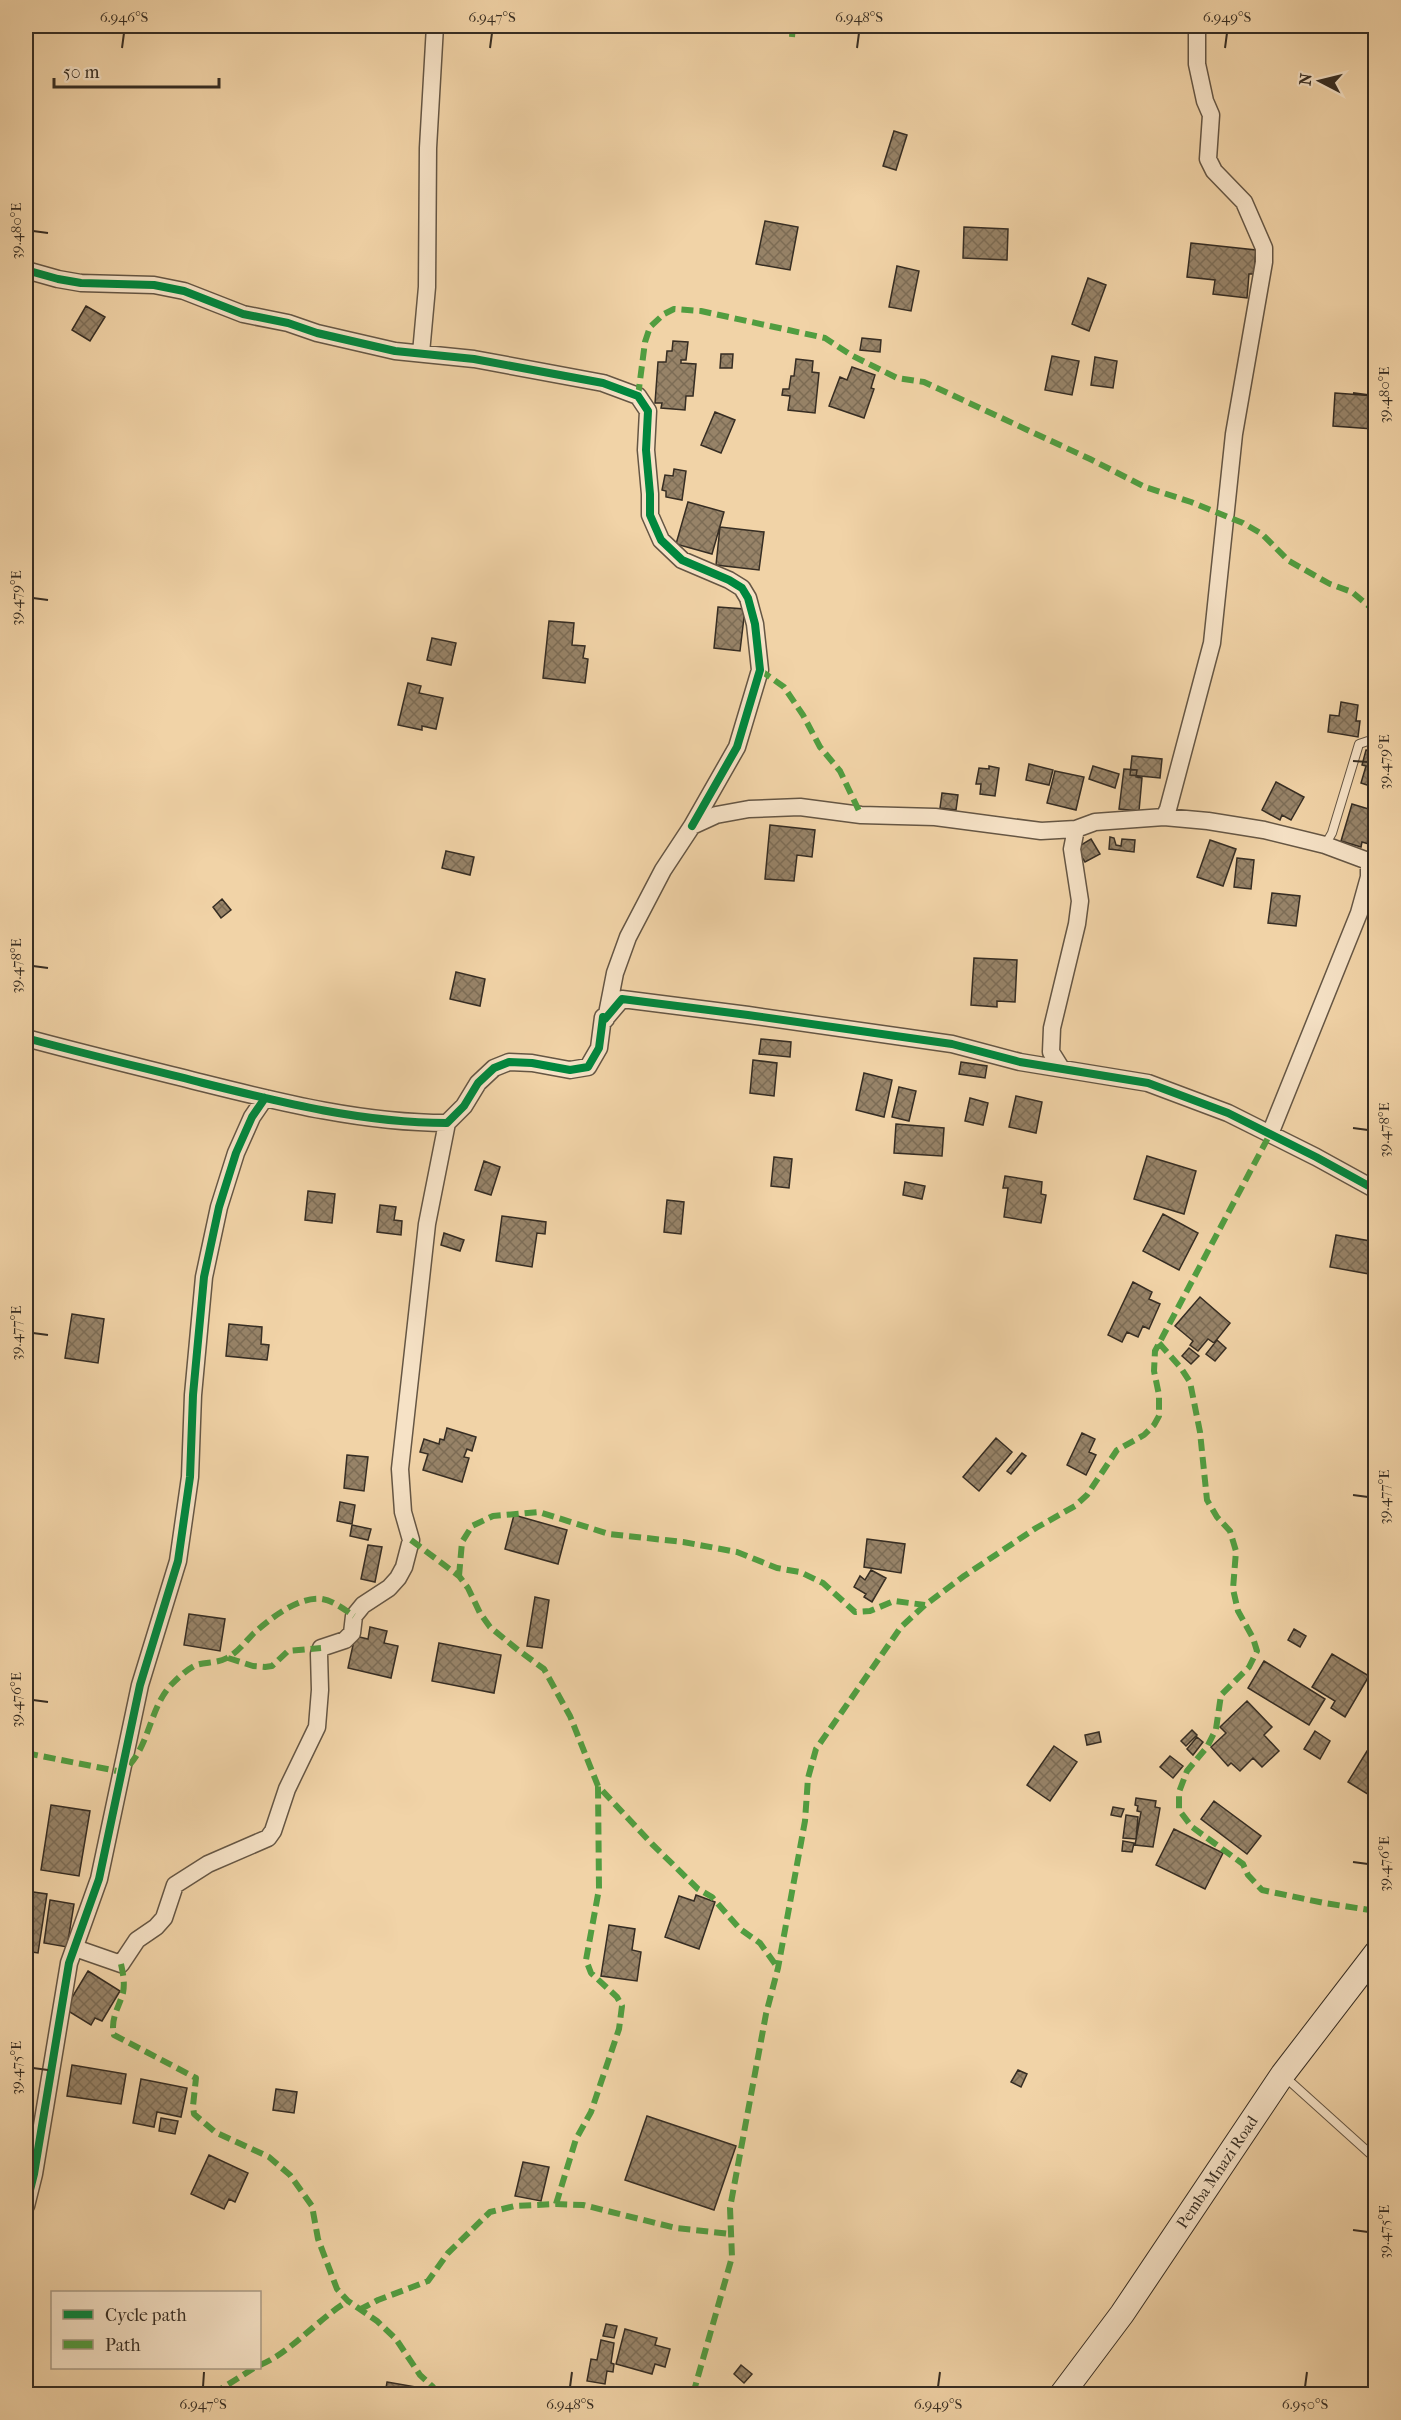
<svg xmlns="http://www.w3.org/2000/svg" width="1401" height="2420" viewBox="0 0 1401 2420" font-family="'IM FELL French Canon',serif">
	<defs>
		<pattern id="building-cross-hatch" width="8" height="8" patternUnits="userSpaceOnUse" patternTransform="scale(1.5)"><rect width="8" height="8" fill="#978368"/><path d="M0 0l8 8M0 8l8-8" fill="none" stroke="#7c6c55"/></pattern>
	</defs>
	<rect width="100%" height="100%" fill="#f1d3a7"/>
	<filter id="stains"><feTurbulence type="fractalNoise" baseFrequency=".00333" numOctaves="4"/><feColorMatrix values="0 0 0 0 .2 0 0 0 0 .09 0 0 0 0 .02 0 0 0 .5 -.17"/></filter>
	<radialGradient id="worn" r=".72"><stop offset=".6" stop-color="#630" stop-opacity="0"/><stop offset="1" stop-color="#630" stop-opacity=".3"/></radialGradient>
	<path fill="url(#building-cross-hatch)" stroke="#362d23" stroke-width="1.5" d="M894,131L907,135L896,170L883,166Z
		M765,221L798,227L790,270L756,264Z
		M964,227L1008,229L1007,260L963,258Z
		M1191,243L1256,250L1254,274H1249L1247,298L1213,294L1215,280L1187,277Z
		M897,266L919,271L911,311L889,307Z
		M1088,278L1106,285L1089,331L1072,324Z
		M86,306L105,317L90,341L72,330Z
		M862,338L881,340L880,352L860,350Z
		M673,341L688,342L686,360H681V363L696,364L693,396H686L685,410L661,408L662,403H655L658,362H666L667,351H672Z
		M721,354H733L732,368H720Z
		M1052,356L1079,361L1072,395L1045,390Z
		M1095,357L1117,361L1113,388L1091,385Z
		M796,359L813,361L812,372L819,373L815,413L788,410L790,396L782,395L783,389H789L791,376H794Z
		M852,367L875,375L871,388L874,389L864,418L829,406L840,377L847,380Z
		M1335,393L1375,396L1373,429L1333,426Z
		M715,412L735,420L721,453L701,445Z
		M674,469L686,471L682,500L666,497V491L662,490L665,475L673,476Z
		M688,502L724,512L712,554L676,544Z
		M720,527L764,532L759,570L716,565Z
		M718,607L745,609L740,651L714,648Z
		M549,621L574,623L572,645L585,646L583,658L588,659L585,683L543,678Z
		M432,638L456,643L451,665L427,660Z
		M408,683L421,686L419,693L443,698L436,729L422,726V730L398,725Z
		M1341,702L1358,705L1356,721H1360L1358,737L1328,732L1330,715L1339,716Z
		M1366,750L1376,752V788L1361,783L1366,766L1362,765Z
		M1132,756L1162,759L1160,778L1130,775Z
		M1029,764L1053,770L1049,785L1026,780Z
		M989,766L999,768L995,796L980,794L981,784H976L979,768L989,769Z
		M1093,766L1119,774L1115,788L1089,779Z
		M1124,769L1137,770L1136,777L1142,778L1139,811L1119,809Z
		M1055,771L1084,777L1076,810L1047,803Z
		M1276,782L1304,797L1291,820L1282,815L1280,820L1262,810Z
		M942,793L958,795L956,810L940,808Z
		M1352,804L1372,810L1368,824L1374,826L1369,844L1362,842L1361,847L1341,841Z
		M770,825L815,830L812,857L797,855L794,881L765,879Z
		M1110,837L1114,838L1116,845L1121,846L1122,839L1135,840L1134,852L1109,849Z
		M1091,839L1100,854L1085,862L1076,848Z
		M1210,840L1236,849L1223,886L1197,877Z
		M446,851L474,857L470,875L442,868Z
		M1237,858L1254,860L1251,889L1234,887Z
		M1272,893L1300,896L1296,926L1268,923Z
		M222,899L231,910L221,918L213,907Z
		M974,958L1017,960L1015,1002L997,1001V1007L971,1005Z
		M456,972L485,979L480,1006L450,999Z
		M761,1039L791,1042L790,1057L759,1054Z
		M753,1060L777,1063L774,1096L750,1093Z
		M961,1062L987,1066L985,1078L959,1074Z
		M864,1073L892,1080L884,1117L856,1110Z
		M899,1087L916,1091L909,1121L892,1117Z
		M1016,1096L1042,1102L1036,1133L1009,1127Z
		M970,1098L988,1103L983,1125L965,1121Z
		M896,1124L944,1128L942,1156L894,1153Z
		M1147,1156L1196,1171L1184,1214L1134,1199Z
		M774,1157L792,1159L789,1188L771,1186Z
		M484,1161L500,1167L491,1195L475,1190Z
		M1005,1176L1042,1182L1041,1194L1046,1195L1041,1223L1004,1217L1008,1188H1003Z
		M905,1182L925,1186L922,1199L903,1195Z
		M308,1191L335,1194L332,1223L305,1220Z
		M667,1200L684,1202L681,1234L664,1232Z
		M380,1205L396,1207L394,1220L402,1221L401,1235L377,1232Z
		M1163,1214L1198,1233L1179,1270L1143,1251Z
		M502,1216L546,1222L545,1234L537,1233L532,1267L496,1261Z
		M444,1233L464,1240L460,1251L441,1245Z
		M1336,1235L1376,1242L1375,1275L1330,1267Z
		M1133,1282L1152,1292L1149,1299L1160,1304L1149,1329L1143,1326L1138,1337L1127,1332L1122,1342L1108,1335Z
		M1200,1297L1230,1323L1214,1343L1208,1339L1198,1351L1190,1345L1193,1341L1175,1326Z
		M72,1314L104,1319L98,1363L65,1358Z
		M229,1324L262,1327L261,1344L269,1345L267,1360L226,1356Z
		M1217,1340L1226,1348L1215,1361L1206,1354Z
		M1189,1348L1199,1356L1191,1364L1182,1356Z
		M447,1428L476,1437L472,1451L467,1449L464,1457L469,1458L462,1482L423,1470L428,1454L420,1452L424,1439L439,1444L440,1439L444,1440Z
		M1082,1433L1095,1439L1089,1452L1096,1455L1086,1475L1067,1465Z
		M996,1438L1012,1452L979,1491L963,1477Z
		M1022,1453L1026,1456L1011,1474L1007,1471Z
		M347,1455L368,1457L364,1491L344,1488Z
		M340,1502L355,1505L352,1524L337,1521Z
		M514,1515L567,1530L558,1564L505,1549Z
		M352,1525L371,1529L368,1540L350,1536Z
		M867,1539L905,1544L901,1573L864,1567Z
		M368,1545L382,1547L375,1582L361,1579Z
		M871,1570L886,1578L872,1602L864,1597L866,1594L854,1587L860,1576L865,1580Z
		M535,1597L549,1600L542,1648L527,1646Z
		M189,1614L225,1619L220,1651L184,1645Z
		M370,1627L387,1631L384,1643L398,1646L391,1678L348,1668L355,1636L368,1639Z
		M1294,1629L1306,1636L1300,1647L1288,1640Z
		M439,1643L501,1655L494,1693L432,1681Z
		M1332,1654L1369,1676L1345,1717L1331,1708L1335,1701L1312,1687Z
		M1264,1661L1325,1699L1309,1725L1248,1688Z
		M1247,1701L1272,1727L1264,1735L1279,1751L1262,1767L1253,1758L1240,1771L1231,1763L1228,1766L1211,1747L1226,1733L1220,1727Z
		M1192,1730L1197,1735L1186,1746L1181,1741Z
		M1315,1731L1330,1741L1320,1759L1304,1749Z
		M1099,1732L1101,1742L1087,1745L1085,1735Z
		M1197,1737L1203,1742L1193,1755L1187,1749Z
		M1054,1746L1077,1762L1050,1801L1027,1785Z
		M1367,1751L1376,1756L1374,1798L1348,1782Z
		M1170,1756L1183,1766L1173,1778L1160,1767Z
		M1136,1798L1156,1801L1155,1807L1160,1808L1153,1847L1135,1845L1141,1812L1137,1811L1138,1806L1135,1805Z
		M1214,1801L1261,1836L1247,1854L1201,1819Z
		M51,1805L90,1811L79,1876L41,1870Z
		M1113,1807L1124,1809L1121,1817L1111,1815Z
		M1126,1815L1138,1817L1136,1839L1123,1838Z
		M1174,1829L1223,1853L1205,1889L1156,1865Z
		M1123,1841L1134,1843L1132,1852L1122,1851Z
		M26,1891L47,1894L38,1953L26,1951Z
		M696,1895L715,1902L699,1949L665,1937L679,1896L694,1901Z
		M50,1900L74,1904L67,1947L44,1943Z
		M609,1925L635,1929L632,1950L641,1952L637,1981L601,1976Z
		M88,1971L120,1991L102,2021L95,2018L91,2025L65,2009Z
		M72,2065L126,2074L121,2104L67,2096Z
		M1018,2070L1027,2074L1021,2087L1011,2082Z
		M141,2079L187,2088L181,2117L157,2112L154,2127L133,2123Z
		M276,2089L297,2092L294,2113L273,2110Z
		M647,2116L736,2146L714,2210L625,2180Z
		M161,2118L178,2121L175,2134L159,2131Z
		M209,2155L248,2173L235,2202L229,2199L224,2209L191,2194Z
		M523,2162L549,2167L541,2201L515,2196Z
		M606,2324L617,2326L614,2338L603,2336Z
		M625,2329L657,2338L655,2345L670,2349L665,2367L655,2364L652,2374L616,2364Z
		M601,2340L614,2343L611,2363L614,2364L613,2372L607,2371L605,2384L587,2381L591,2359L597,2360Z
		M741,2365L752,2374L744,2383L734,2374Z
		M387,2382L422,2388L421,2394H385Z"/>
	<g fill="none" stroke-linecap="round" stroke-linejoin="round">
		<g stroke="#655644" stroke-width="10">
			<path id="lane" d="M1325,845L1332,833L1359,744L1368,741L1376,742
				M1285,2077L1376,2159"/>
		</g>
		<g stroke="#655644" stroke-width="19">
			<path id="street" d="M26,270L58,279L81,283L154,285L184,291L243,314L288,323L317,333L395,351L474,359L603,383L638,396L648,411L646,450L650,494V515L661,540L682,560L729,580L742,588L748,598L755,624L760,670L737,747L692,826
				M421,353L427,287L428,148L435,26
				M1164,817L1168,809L1212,643L1234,434L1264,262V248L1244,202L1214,171L1208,159L1211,115L1205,101L1197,64V26
				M606,1019L615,973L628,937L663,870L692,826L716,815L749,809L800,807L861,815L935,817L1041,831L1076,829L1095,822L1164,817L1208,821L1264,830L1325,845L1376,864
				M26,1038C85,1054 144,1068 203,1083C283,1103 364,1123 447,1123L464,1106L478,1083L494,1068L509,1062L532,1063L570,1070L588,1067L599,1048L603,1017L605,1019L622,999L748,1015L952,1044L1020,1062L1148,1083L1228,1113L1316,1157L1376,1190
				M1061,1068L1051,1052L1052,1028L1077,924L1080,901L1072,849L1076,829
				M1270,1134L1359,913L1369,877V862
				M75,1948L121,1964L137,1940L156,1927L164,1918L175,1885L208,1864L268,1838L273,1831L287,1789L317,1727L320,1690L319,1654L321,1648L345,1640L352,1633L354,1616L363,1605L389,1588L398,1578L404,1567L411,1540L403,1512L400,1469L427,1224L447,1123
				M26,2206L34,2174L69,1963L99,1879L140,1685L178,1561L190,1477L193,1395L204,1277L219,1207L236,1153L252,1117L265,1098"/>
		</g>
		<g stroke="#362d23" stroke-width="26">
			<path id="secondary" d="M1062,2394L1122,2314L1283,2074L1376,1953"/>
		</g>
		<use href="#lane" stroke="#f6e2c6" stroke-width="8"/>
		<use href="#street" stroke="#f6e2c6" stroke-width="16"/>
		<use href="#secondary" stroke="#f6e2c6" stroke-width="24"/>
		<path stroke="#519d40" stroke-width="6" stroke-dasharray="12 6" stroke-linecap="butt" d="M792,37L793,26
			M638,396L645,342L650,327L664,314L674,309L701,311L825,338L851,355L897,378L924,382L1090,459L1145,487L1191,502L1243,523L1262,534L1289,561L1330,584L1352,592L1376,612
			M760,670L784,687L803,715L820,747L840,771L861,815
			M1159,1343L1181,1368L1190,1382L1200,1432L1207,1500L1217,1517L1230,1531L1236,1551L1233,1589L1238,1611L1253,1638L1257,1651L1249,1667L1221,1695L1216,1729L1207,1747L1187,1771L1179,1792V1810L1192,1827L1243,1864L1248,1875L1262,1890L1324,1903L1376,1911
			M411,1540L459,1576L468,1588L480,1613L490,1627L518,1650L544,1669L570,1716L598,1786L652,1844L698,1889L712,1897L740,1929L760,1943L778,1968
			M459,1576L462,1542L472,1526L493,1516L539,1512L609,1534L683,1542L737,1552L777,1568L800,1572L823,1583L855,1612L870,1611L894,1601L925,1605
			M228,1658L253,1666L265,1667L272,1666L288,1651L321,1648
			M26,1753L122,1772C150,1750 148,1710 171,1685C178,1678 187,1669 196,1665C206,1662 218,1663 227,1658C238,1652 246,1641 254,1633C271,1618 299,1596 322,1599C334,1601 345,1610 354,1616
			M121,1964C123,1973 125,1983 123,1993C119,2007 110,2019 114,2035L196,2078L193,2106L194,2114L215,2132L269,2157L290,2175L312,2206L318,2239L337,2289L348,2301L377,2321L396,2339L420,2375L433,2387L435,2394
			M556,2204L576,2139L591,2112L619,2029L622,2006L617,1997L591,1973L586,1960L599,1889L598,1786
			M359,2310L378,2300L428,2281L448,2253L490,2212L515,2206L556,2204L583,2205L676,2228L731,2234
			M260,2365C290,2353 318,2319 348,2301
			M213,2394L254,2368
			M693,2394L732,2257L730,2208L766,2014L778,1968L805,1821L808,1778L816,1749L901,1627L925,1605L964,1576L1036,1528L1075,1506L1087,1495L1117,1450L1144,1435L1154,1425L1159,1416V1395L1154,1371L1155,1351L1270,1134"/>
		<g stroke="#f6e2c6" stroke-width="11">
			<path id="cycleway" d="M26,270L58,279L81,283L154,285L184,291L243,314L288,323L317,333L395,351L474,359L603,383L638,396L648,411L646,450L650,494V515L661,540L682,560L729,580L742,588L748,598L755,624L760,670L737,747L692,826
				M26,1038C85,1054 144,1068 203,1083C283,1103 364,1123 447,1123L464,1106L478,1083L494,1068L509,1062L532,1063L570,1070L588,1067L599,1048L603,1017L605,1019L622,999L748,1015L952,1044L1020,1062L1148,1083L1228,1113L1316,1157L1376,1190
				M26,2206L34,2174L69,1963L99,1879L140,1685L178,1561L190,1477L193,1395L204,1277L219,1207L236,1153L252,1117L265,1098"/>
		</g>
		<use href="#cycleway" stroke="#00873e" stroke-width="8"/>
	</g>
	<path fill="none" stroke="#362d23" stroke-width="2" d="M122,48L124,33M490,48L492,33M857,48L859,33M1225,48L1227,33M33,231L48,233M1353,393L1368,395M33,598L48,600M1353,761L1368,762M33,966L48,968M1353,1128L1368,1130M33,1333L48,1335M1353,1495L1368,1497M33,1700L48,1702M1353,1862L1368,1864M33,2068L48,2070M1353,2230L1368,2232M203,2387L204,2372M570,2387L572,2372M938,2387L940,2372M1305,2387L1307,2372"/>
	<g text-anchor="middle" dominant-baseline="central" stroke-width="4.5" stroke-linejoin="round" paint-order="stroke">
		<g font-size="16" fill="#362d23" stroke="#f6e2c6">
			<text transform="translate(1217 2172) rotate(-56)">Pemba Mnazi Road</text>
		</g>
	</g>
	<rect width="1401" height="2420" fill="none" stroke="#f1d3a7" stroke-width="66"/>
	<rect x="51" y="2291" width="210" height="78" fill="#f6e2c6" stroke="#a99a85" stroke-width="1.5"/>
	<rect x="63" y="2310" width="30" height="9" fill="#00873e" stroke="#a99a85" stroke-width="1.5"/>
	<text x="105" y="2321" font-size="18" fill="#362d23">Cycle path</text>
	<rect x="63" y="2340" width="30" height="9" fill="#519d40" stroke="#a99a85" stroke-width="1.5"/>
	<text x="105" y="2351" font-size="18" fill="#362d23">Path</text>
	<g transform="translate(1320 81) rotate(277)" stroke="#f6e2c6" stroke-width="4.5" paint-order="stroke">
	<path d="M0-4.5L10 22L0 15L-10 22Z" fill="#362d23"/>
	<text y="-9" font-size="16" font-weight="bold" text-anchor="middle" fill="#362d23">N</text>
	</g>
	<path d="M54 78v9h165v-9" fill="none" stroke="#362d23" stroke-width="3"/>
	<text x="63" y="78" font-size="18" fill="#362d23" stroke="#f6e2c6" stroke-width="4.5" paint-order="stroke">50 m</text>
	<rect x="33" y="33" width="1335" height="2354" fill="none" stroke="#362d23" stroke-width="2"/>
	<g font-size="15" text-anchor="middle" fill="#362d23">
		<text x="124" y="22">6.946°S</text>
		<text x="492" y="22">6.947°S</text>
		<text x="859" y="22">6.948°S</text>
		<text x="1227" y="22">6.949°S</text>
		<text transform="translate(16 231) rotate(-90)" y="5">39.480°E</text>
		<text transform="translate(1384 395) rotate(-90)" y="5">39.480°E</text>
		<text transform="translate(16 598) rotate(-90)" y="5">39.479°E</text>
		<text transform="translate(1384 762) rotate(-90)" y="5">39.479°E</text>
		<text transform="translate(16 966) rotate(-90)" y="5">39.478°E</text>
		<text transform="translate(1384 1130) rotate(-90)" y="5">39.478°E</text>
		<text transform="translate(16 1333) rotate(-90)" y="5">39.477°E</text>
		<text transform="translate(1384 1497) rotate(-90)" y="5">39.477°E</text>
		<text transform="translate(16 1700) rotate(-90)" y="5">39.476°E</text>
		<text transform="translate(1384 1864) rotate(-90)" y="5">39.476°E</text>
		<text transform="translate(16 2068) rotate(-90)" y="5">39.475°E</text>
		<text transform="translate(1384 2232) rotate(-90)" y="5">39.475°E</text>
		<text x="203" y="2409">6.947°S</text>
		<text x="570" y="2409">6.948°S</text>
		<text x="938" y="2409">6.949°S</text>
		<text x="1305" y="2409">6.950°S</text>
	</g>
	<rect width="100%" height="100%" filter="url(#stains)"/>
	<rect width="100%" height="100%" fill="url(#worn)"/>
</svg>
